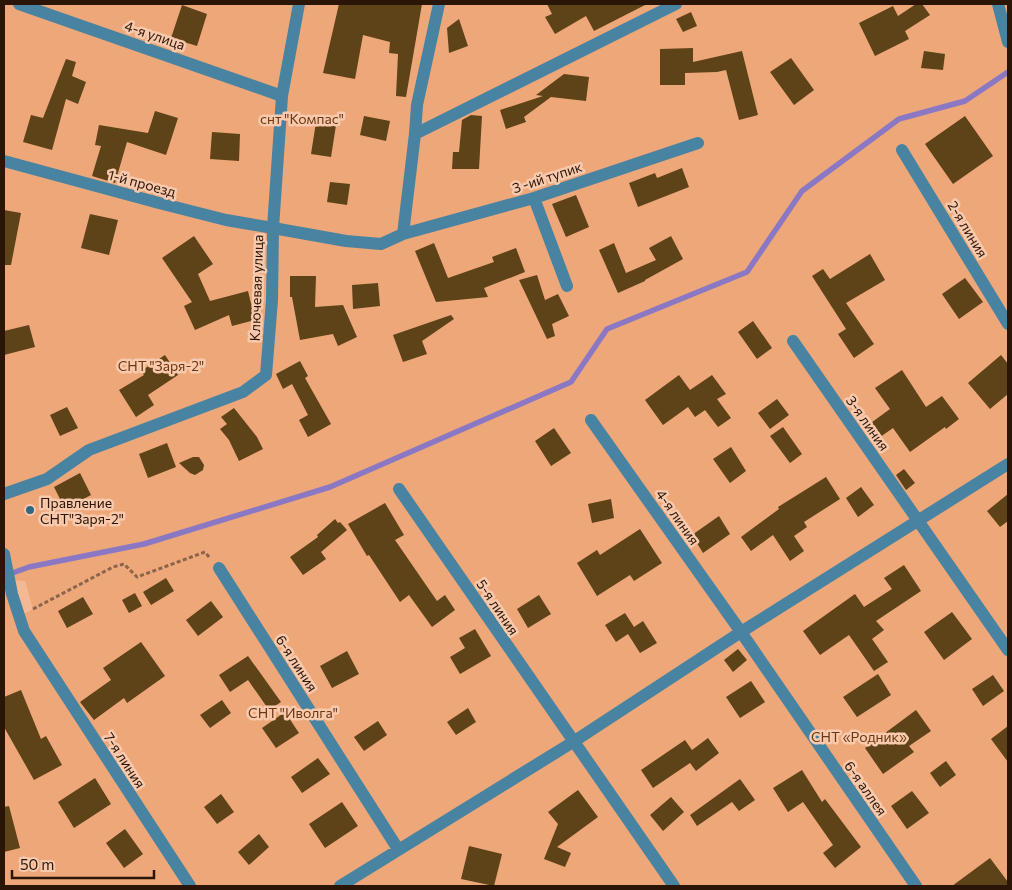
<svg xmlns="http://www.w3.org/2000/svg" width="1012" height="890" viewBox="0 0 1012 890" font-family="Commissioner,sans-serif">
	<rect width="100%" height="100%" fill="#f3b995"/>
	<path fill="#eda779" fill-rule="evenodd" d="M4,4H1008V886H4ZM9,580L25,581L33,609L20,616Z"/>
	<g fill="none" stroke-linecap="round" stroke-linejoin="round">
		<path stroke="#8a78c4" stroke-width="5.5" d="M7,575L29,567L144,544L330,487L571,382L607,329L747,272L802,191L899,119L965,101L1008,72"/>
	</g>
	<path fill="#5e4218" d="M339,4H422L406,97L396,96L398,54L389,53L390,42L363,35L355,79L323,73Z
		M547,4H647L594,31L586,16L555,34L545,17L552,14Z
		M916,4H922L930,15L905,31L909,39L875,56L859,23L893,6L898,16Z
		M182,5L207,14L197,46L171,38Z
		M691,12L697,26L683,32L676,19Z
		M459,19L468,46L449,53L447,28Z
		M693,48V62L742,51L758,115L739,120L726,70L717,72L685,73V85H660V49Z
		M924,51L945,54L943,70L921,68Z
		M791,58L814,90L794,105L770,72Z
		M66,59L76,62L72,76L86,82L78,104L66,99L52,150L23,142L31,115L43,118Z
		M564,74L589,77L586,101L551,97L524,117L526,122L506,129L500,110L543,96L536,95Z
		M155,111L178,118L166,155L127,142L115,183L92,176L101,146L95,145L99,125L148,133Z
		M471,115L482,116L479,169H452L453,152H459L462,120Z
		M317,116L337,119L331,157L311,154Z
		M364,116L390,121L386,141L360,135Z
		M965,116L993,156L953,184L925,144Z
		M212,132L240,134L239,161L210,159Z
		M682,168L689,187L638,207L629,183L655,173L657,178Z
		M330,182L350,184L347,205L327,202Z
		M576,195L589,227L566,237L552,204Z
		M4,210L21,213L11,265H4Z
		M90,214L118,220L109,255L81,248Z
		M194,236L213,264L198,274L210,301L248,291L255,320L232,326L229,315L195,330L184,306L192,302L162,258Z
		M671,236L683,259L645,280V281L618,293L599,250L614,243L626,273L656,260L649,248Z
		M434,243L448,278L494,262L492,257L516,248L525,272L484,288L488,297L436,302L415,251Z
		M870,254L885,280L846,303L874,344L854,358L838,334L846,329L812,276L823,269L830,279Z
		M537,275L545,300L558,294L569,316L552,324L555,336L547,339L519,280Z
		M290,276H316L315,307L343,305L357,337L338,346L333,334L300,340L292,297H290Z
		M965,278L983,302L959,319L942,294Z
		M378,283L380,306L353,309L352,285Z
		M451,315L454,319L422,341L427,354L403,362L393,335Z
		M753,321L772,348L757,359L738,332Z
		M29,325L35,347L4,355V331Z
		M165,355L178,375L148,395L154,405L136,417L119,390L144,375L141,371Z
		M1001,355L1008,364V394L990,409L968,383Z
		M300,361L308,376L305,378L331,424L308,437L299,420L308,415L292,384L283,389L276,374Z
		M902,370L926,407L942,396L959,419L946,429L945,427L910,452L893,428L873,442L864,428L890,409L875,388Z
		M679,375L690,390L712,375L726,394L717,399L731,418L718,427L705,410L695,417L688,407L663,425L645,400Z
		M777,399L789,415L770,429L758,413Z
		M67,407L78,428L60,436L50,415Z
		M234,408L257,437L263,449L239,461L229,440L220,429L227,424L221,417Z
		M783,427L802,454L790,463L770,436Z
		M554,428L571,453L551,466L535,441Z
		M167,443L176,467L148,478L139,454Z
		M731,447L746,471L730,483L713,459Z
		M193,457H199L204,465L203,470L195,475L190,473L179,463Z
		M904,469L915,483L906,490L896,475Z
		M80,473L91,495L65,509L54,487Z
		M826,477L840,499L804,522L807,527L794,536L804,551L790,561L773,535L751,551L741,537L779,509L778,507Z
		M861,487L874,505L858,517L846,498Z
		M1008,494V521L1000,527L987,511Z
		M611,499L614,518L592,523L588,504Z
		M385,503L404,535L395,540L437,601L445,595L455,610L432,627L409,595L400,602L369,555L367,556L348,524Z
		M719,516L730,534L703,553L692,535Z
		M335,519L338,523L340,522L347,530L321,552L326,559L303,575L290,557L318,537L317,535Z
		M640,529L662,563L634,581L630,575L597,596L577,563L597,550L600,555Z
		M904,565L921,591L876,621L884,630L872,639L888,662L874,671L849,635L820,655L803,631L855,594L864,607L892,589L884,578Z
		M166,578L174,591L151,605L143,592Z
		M135,593L142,606L129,613L122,600Z
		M539,595L551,614L528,628L517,609Z
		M83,597L93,614L67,628L58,611Z
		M211,601L223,617L198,636L186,620Z
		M952,612L972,639L944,660L924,632Z
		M625,613L634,627L643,621L657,643L640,653L628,634L616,642L605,625Z
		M475,629L491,656L460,674L450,657L465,648L459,638Z
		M141,642L165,676L127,703L124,698L94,720L80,702L111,680L103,668Z
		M738,649L747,660L733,672L724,660Z
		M347,651L359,674L332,688L320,666Z
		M248,656L281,702L269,710L248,680L230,692L219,675Z
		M878,674L891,695L857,717L843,697Z
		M993,675L1004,691L983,706L972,689Z
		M751,681L765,702L740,718L726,697Z
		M21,690L41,739L46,736L62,765L34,780L4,727V697Z
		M222,700L231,713L210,728L200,715Z
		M468,708L476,722L456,735L447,722Z
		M916,710L931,731L909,746L914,752L883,774L865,748Z
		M285,712L299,733L276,748L262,728Z
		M378,721L387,735L364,751L354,737Z
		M1008,726V762L991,739Z
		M708,738L719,753L696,771L690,763L653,788L641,770L685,740L692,750Z
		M318,758L330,774L302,793L291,777Z
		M946,761L956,775L940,787L930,773Z
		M802,770L822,802L825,799L861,847L835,868L823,853L833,845L803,802L788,812L773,788Z
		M95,778L111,804L74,828L58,802Z
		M740,779L755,800L739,811L732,802L697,826L690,815Z
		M578,790L598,817L557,847L571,853L565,867L544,859L558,824L548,812Z
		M912,791L929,813L907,829L891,806Z
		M221,794L234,812L217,824L204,807Z
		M671,797L684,812L663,831L650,815Z
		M342,802L358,826L325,848L309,824Z
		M9,806L20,848L4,852V807Z
		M125,829L143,854L124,868L106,843Z
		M259,834L269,847L249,865L238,852Z
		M469,846L502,854L494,886L461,879Z
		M990,858L1008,882V886H952Z"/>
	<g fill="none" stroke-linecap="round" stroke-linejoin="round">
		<path stroke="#8a644b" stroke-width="3" stroke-dasharray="4 2.5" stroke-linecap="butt" d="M33,609L113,567L124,564L137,577L205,552L209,557"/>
		<path stroke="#4883a2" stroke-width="12" d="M19,4L282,96
			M998,4L1008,42
			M415,134L417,105L439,4
			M902,150L1008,324
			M4,161L159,203L226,220L273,228L282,96L299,4
			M534,198L567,286
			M403,234L534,198L698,143
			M793,341L1008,650
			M591,420L741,632L916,886
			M399,489L674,886
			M4,494L47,479L89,450L243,392L266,375L272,300L273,228L346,241L381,244L403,234L415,134L676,4
			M4,554L12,594L24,631L190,886
			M219,568L398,849
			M340,886L573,742L741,632L1008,464"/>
	</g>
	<circle fill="#326783" stroke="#f8c9ac" stroke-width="2" cx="30" cy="510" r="5"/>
	<g text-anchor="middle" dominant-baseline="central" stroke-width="5" stroke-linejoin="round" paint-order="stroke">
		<g font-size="14" fill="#2a1507" stroke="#f8c9ac">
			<text transform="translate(155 35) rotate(19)">4-я улица</text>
			<text transform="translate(547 177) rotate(-18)">3 -ий тупик</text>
			<text transform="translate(142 183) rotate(15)">1-й проезд</text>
			<text transform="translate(968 229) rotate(59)">2-я линия</text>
			<text transform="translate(256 288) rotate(-88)">Ключевая улица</text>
			<text transform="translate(868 423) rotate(55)">3-я линия</text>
			<text transform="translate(678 517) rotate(55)">4-я линия</text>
			<text transform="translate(498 607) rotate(56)">5-я линия</text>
			<text transform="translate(297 663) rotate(57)">6-я линия</text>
			<text transform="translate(125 760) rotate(57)">7-я линия</text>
			<text transform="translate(866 788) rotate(55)">6-я аллея</text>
		</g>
		<g font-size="14" fill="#6a3812" stroke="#f8c9ac">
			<text x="302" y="118">снт "Компас"</text>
			<text x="161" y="365">СНТ "Заря-2"</text>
			<text x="293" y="712">СНТ "Иволга"</text>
			<text x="859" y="736">СНТ «Родник»</text>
		</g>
		<g font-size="14" fill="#2a1507" stroke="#f8c9ac" text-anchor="start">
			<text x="40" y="502">Правление<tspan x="40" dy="16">СНТ"Заря-2"</tspan></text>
		</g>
	</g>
	<rect width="1012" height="890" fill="none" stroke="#2a1507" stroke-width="10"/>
	<path d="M12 870v8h142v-8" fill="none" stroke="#2a1507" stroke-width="2.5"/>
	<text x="20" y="870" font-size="15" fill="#2a1507" stroke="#f8c9ac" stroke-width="4" paint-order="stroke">50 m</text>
</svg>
